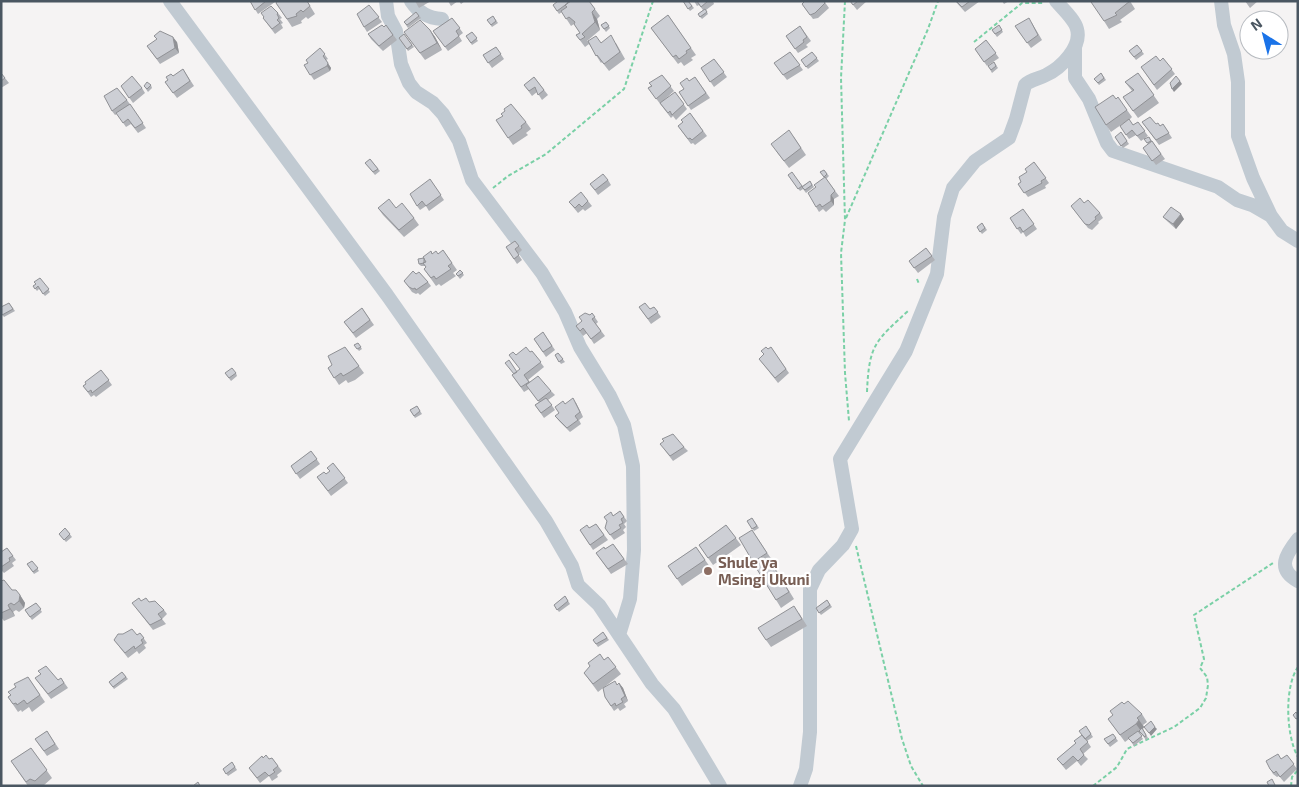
<svg xmlns="http://www.w3.org/2000/svg" width="1299" height="787" viewBox="0 0 1299 787" font-family="'Exo 2',sans-serif">
	<rect width="100%" height="100%" fill="#f5f3f3"/>
	<g fill="none" stroke-linecap="round" stroke-linejoin="round">
		<path stroke="#7ad0a6" stroke-width="2" stroke-dasharray="4 2.5" stroke-linecap="butt" d="M845,1L841,78L845,220L841,253L845,373L849,421
			M974,42L1022,3H1044
			M493,188L508,176L546,154L624,89L653,1
			M846,218L928,29L938,1
			M917,279L919,284
			M867,392C869,343 876,341 909,310
			M856,546L902,739L911,766L923,786
			M1298,667C1284,687 1286,736 1298,757
			M1093,786L1117,767L1127,749L1174,727L1200,708L1206,698L1208,685L1207,677L1200,668L1204,659L1194,615L1273,563
			M1291,786L1292,777L1298,770"/>
		<path stroke="#c1cad2" stroke-width="14" d="M170,1L387,295L546,521L572,566L578,585L599,605L652,684L674,709L720,786
			M386,1L388,16L396,31L401,64L409,83L416,92L433,103L443,114L459,141L472,180L542,273L565,312L580,347L610,396L624,425L633,466L634,550L630,599L619,635
			M411,1C419,13 428,18 442,19
			M1221,1L1224,25L1234,54L1238,82V136L1253,178L1271,216L1282,231L1298,241
			M1075,46V78L1089,99L1107,143L1113,151L1218,187L1237,200L1252,205L1271,216
			M1298,539C1286,554 1276,569 1298,581
			M800,786L806,769L810,732V589L819,570L843,545L852,529L840,459L906,351L937,274L944,217L953,188L975,161L1009,138L1016,119L1025,85C1031,79 1039,79 1046,75C1061,68 1082,47 1077,29C1075,20 1063,9 1056,1"/>
	</g>
	<path fill="#b0b2b7" d="M250,1H274L275,2L258,14Z
		M307,1L315,14L308,19L306,17L301,21L302,23L292,27L276,3Z
		M415,1H431L419,8Z
		M448,1H458L451,6Z
		M459,1H465L461,4Z
		M589,1L600,16L597,19L600,30L587,41L601,43H616L625,59L609,71L602,62L601,63L589,44L585,47L576,35L580,33L574,24L571,26L562,12L559,14L553,5Z
		M683,1H688L694,8L690,11Z
		M694,1H713L714,4L706,10L708,14L702,19L698,14L703,10L699,5L697,6Z
		M824,1L829,8L818,18L813,19L802,4Z
		M850,1H867L857,10Z
		M955,1H980L965,12Z
		M1002,1H1009L1004,4Z
		M1130,1L1135,9L1120,20L1122,22L1109,29L1104,21Z
		M1245,1H1258L1250,8Z
		M369,5L382,22L367,32L364,27Z
		M416,12L421,18L408,28L404,22Z
		M278,13L282,18L280,19L283,23L281,24L283,28L275,34L263,18Z
		M668,15L696,55L691,58L693,60L684,66L681,62L678,64L651,28Z
		M493,16L498,23L492,27L487,20Z
		M452,18L463,33L459,36L462,41L448,51L433,31Z
		M606,22L610,28L606,32L601,25Z
		M1032,23L1042,40L1031,48L1015,26Z
		M386,25L397,40L383,51L371,39L368,34Z
		M999,25L1003,32L997,37L992,30Z
		M800,26L811,41L806,45L808,47L798,53L786,36Z
		M430,30L435,37L442,50L425,60L404,32Z
		M472,32L478,41L472,45L466,36Z
		M404,34L414,47L408,51L399,38Z
		M986,40L999,58L987,66L975,49Z
		M177,42L179,53L160,64L147,46Z
		M1137,45L1144,54L1136,60L1129,51Z
		M496,47L504,59L492,68L483,55Z
		M320,48L328,59L326,60L331,68L330,71L314,80L304,65L308,63Z
		M790,52L803,70L787,80L774,63Z
		M812,52L819,61L808,69L801,60Z
		M1163,58L1175,74L1157,90L1141,67L1160,61Z
		M714,59L727,77L714,87L701,68Z
		M994,62L998,68L992,73L988,66Z
		M183,69L194,86L177,98L165,82Z
		M1,73L9,83L1,88Z
		M1101,73L1106,80L1099,85L1094,79Z
		M1138,73L1159,103L1138,118L1123,97L1132,91L1125,82Z
		M662,75L674,91L663,101L675,92L687,109L676,120L673,116L671,118L648,88Z
		M534,77L548,95L542,100L537,92L532,96L524,85Z
		M695,77L710,98L691,110L679,92L684,89L689,81Z
		M151,85L152,88L148,92L144,86Z
		M121,86L142,88L145,93L133,103Z
		M1116,99L1127,110L1132,117L1129,120L1133,125L1138,122L1148,136L1141,141L1136,135L1129,139L1120,126L1125,122L1111,132L1106,125Z
		M127,100L146,128L138,133L131,124L126,127L117,114L115,115L112,111Z
		M690,113L707,136L695,145L693,143L691,144L678,126L683,122Z
		M496,120L526,122L531,129L526,133L528,135L513,145Z
		M1142,122L1156,124L1160,126L1163,124L1172,138L1159,145Z
		M794,137L806,155L789,168L776,151Z
		M1115,137L1127,141L1129,144L1123,148Z
		M1149,137L1165,159L1156,165L1143,148L1148,144L1144,139Z
		M370,159L380,171L375,175L365,163Z
		M1034,162L1049,183L1045,186L1046,188L1028,197L1018,184L1021,182Z
		M824,170L829,176L826,179L839,196L834,199V205L826,212L823,209L819,212L816,207L824,177L820,172Z
		M788,175L802,186L810,181L814,187L806,193L803,189L800,191Z
		M430,179L444,200L429,211L426,206L420,210L417,206Z
		M608,180L611,185L598,195L590,184Z
		M588,201L592,206L585,211L583,209L578,213L569,202Z
		M1084,203L1100,213L1103,218L1098,222L1099,223L1092,230L1088,228L1071,206Z
		M378,208H396L414,218L419,225L404,237L383,215Z
		M1023,209L1037,229L1026,237L1023,232L1021,234L1010,218Z
		M1163,217L1184,219L1176,229L1167,221Z
		M982,223L987,230L982,234L977,227Z
		M515,241L522,250L518,254L522,260L517,264L506,247Z
		M926,248L935,260L918,273L909,261Z
		M443,250L457,270L453,273L456,276L441,286L439,284L436,286L424,269L426,267L425,266H421L419,264L423,258L432,254H438Z
		M460,270L464,275L460,279L456,274Z
		M416,274L428,282L431,286L420,295L418,293L416,294L412,292L404,281Z
		M40,278L50,292L45,296L39,289L37,291L33,286L36,284Z
		M9,303L15,311L4,317L1,313Z
		M639,307L650,309L654,307L661,317L651,324Z
		M362,308L374,325L356,338L344,322Z
		M592,313L598,322L596,324L605,336L594,344L587,333L583,336L576,326Z
		M543,332L555,350L546,357L534,339Z
		M358,343L362,349L359,351L354,345Z
		M345,347L364,373L355,380L348,383L346,380L339,385L328,368L332,365Z
		M771,347L789,373L778,383L759,359L764,354L768,349Z
		M532,351L544,367L528,380L530,382L551,391L555,395L548,400L555,410L544,418L535,405L539,402L529,389L524,392L512,375L520,370L516,355L530,352Z
		M558,353L565,362L561,364L555,355Z
		M101,370L112,385L96,397L94,395L91,397L83,386Z
		M225,373H236L237,376L231,381Z
		M576,403L583,417L579,420L581,424L570,432L559,421L555,416L559,413L565,404Z
		M417,406L422,414L415,418L410,410Z
		M664,441L684,447L688,451L673,461L664,449Z
		M311,451L320,464L300,479L291,466Z
		M333,463L348,483L331,496L317,477L326,474L330,471Z
		M620,511L627,521L624,524L626,527L623,530L625,533L614,540L605,528L613,516Z
		M752,518L759,528L754,531L747,521Z
		M596,524L608,540L593,550L580,530L589,528Z
		M726,525L741,545L713,565L699,545Z
		M65,528L72,537L66,542L59,534Z
		M752,530L772,560L771,561L794,599L781,608L753,562Z
		M613,544L628,564L611,574L596,553L605,549Z
		M696,547L710,567L682,586L668,566Z
		M7,548L16,560L12,563L14,566L4,573L2,571H1V552Z
		M32,561L39,571L34,574L27,564Z
		M1,581L12,590L20,595L25,603L24,608L19,612L16,610L13,612L15,616L4,621L1,617Z
		M565,596L570,604L559,612L554,605Z
		M827,600L832,607L821,615L816,608Z
		M141,601L149,602L164,610L167,614L162,619L166,624L153,630L136,608Z
		M36,603L42,612L32,620L25,610Z
		M799,613L807,626L771,647L766,640Z
		M603,632L609,640L598,647L593,640Z
		M140,633L147,643L144,645L146,648L139,654L137,651L128,658L114,640L137,635Z
		M608,657L621,674L598,692L584,673Z
		M122,672L128,679L114,689L109,682Z
		M28,677L45,702L32,712L29,707L22,712L21,710L18,712L8,697L10,695L16,687Z
		M35,678L58,680L61,678L68,688L51,699Z
		M619,683L623,688L628,701L624,704L626,707L620,711L618,708L614,711L605,697Z
		M1124,704L1142,714L1147,722L1143,725L1144,727L1143,729L1148,738L1146,740L1140,732L1139,733L1143,739L1134,746L1129,739L1125,742L1108,719L1113,715Z
		M1086,726L1093,737L1087,741L1091,747L1083,754L1088,759L1081,766L1077,761L1066,770L1057,759L1076,743L1082,735Z
		M47,731L59,749L47,756L35,739Z
		M1113,734L1118,741L1110,747L1104,739Z
		M31,748L52,778L43,786H28L11,761Z
		M1287,755L1297,769L1284,782L1279,776L1277,777L1273,774L1270,769Z
		M263,758L269,759L272,758L282,771L277,775L278,777L272,781L269,776L260,783L249,768Z
		M232,762L237,770L228,776L223,769Z"/>
	<path fill="#909195" d="M592,12L597,19L600,30L595,22Z
		M430,30L435,37L442,50L437,43Z
		M173,37L177,42L179,53L175,48Z
		M323,56L331,68L330,71L327,66Z
		M1180,81L1182,84L1174,92L1172,89Z
		M831,195L834,199V205L831,201Z
		M1181,214L1184,219L1176,229L1173,224Z
		M573,398L576,403L583,417L580,412Z
		M20,595L25,603L24,608L19,601Z
		M8,605L13,612L15,616L10,609Z
		M619,683L623,688L628,701L625,696Z
		M1139,720L1144,727L1141,731L1136,724Z
		M1155,727L1157,729L1151,736L1149,733Z"/>
	<path fill="#cdcfd5" stroke="#909195" d="M250,1H266L255,10Z
		M277,1H307L310,6L303,12L301,10L296,14L297,16L287,19L276,3Z
		M558,1H567L568,3L557,11L553,5Z
		M571,1H589L595,9L592,12L595,22L582,34L585,37L580,40L576,35L580,33L574,24L575,22L569,17L566,19L561,11L567,7L565,5Z
		M683,1H688L692,6L688,9Z
		M697,1H708L701,7Z
		M805,1H824L825,3L815,13L810,15L802,4Z
		M850,1H858L853,5Z
		M956,1H970L962,7Z
		M1093,1H1130L1115,13L1117,15L1104,21L1091,2Z
		M369,5L379,17L364,27L357,14Z
		M271,6L278,13L277,14L279,18L277,20L280,23L272,29L263,18L264,17L261,13Z
		M705,9L707,12L700,17L698,14Z
		M416,12L419,16L407,25L404,22Z
		M668,15L691,48L686,51L687,53L679,59L676,55L673,57L651,28Z
		M493,16L496,21L491,25L487,20Z
		M452,18L460,28L456,31L459,36L445,47L433,31Z
		M1029,18L1038,35L1027,43L1015,26Z
		M420,20L430,30L437,43L420,53L404,32Z
		M606,22L609,26L604,29L601,25Z
		M382,25L384,27L386,25L393,35L379,46L368,34Z
		M999,25L1002,30L995,34L992,30Z
		M800,26L807,37L803,40L804,42L795,49L786,36Z
		M160,31L173,37L175,48L157,59L147,46L157,39L154,36Z
		M472,32L477,38L471,43L466,36Z
		M404,34L412,45L407,49L399,38Z
		M611,35L620,52L604,64L597,55L596,56L588,41L596,36L601,43Z
		M986,40L996,53L984,62L975,49Z
		M1137,45L1142,51L1134,57L1129,51Z
		M496,47L501,54L488,63L483,55Z
		M320,48L325,54L323,56L328,63L327,66L310,75L304,65L308,63L306,60Z
		M790,52L800,65L783,75L774,63Z
		M812,52L817,58L806,67L801,60Z
		M1156,56L1160,61L1163,58L1172,69L1154,85L1141,67Z
		M714,59L724,72L710,82L701,68Z
		M994,62L996,66L991,70L988,66Z
		M183,69L190,81L173,93L165,82L168,80L166,77L171,74L173,76Z
		M1,73L5,78L1,81Z
		M1101,73L1104,78L1098,83L1094,79Z
		M1138,73L1154,95L1133,111L1123,97L1134,90L1125,82Z
		M662,75L671,86L656,99L648,88L652,86L649,83Z
		M132,76L142,88L129,98L121,86Z
		M1176,76L1180,81L1172,89L1170,83Z
		M534,77L544,90L538,95L535,87L529,91L524,85Z
		M695,77L706,93L688,106L679,92L684,89L680,83L687,78L689,81Z
		M147,82L151,85L147,89L144,86Z
		M117,88L127,100L112,111L104,96Z
		M675,92L684,104L672,115L670,111L668,113L660,103Z
		M1113,95L1116,99L1118,97L1127,110L1106,125L1095,107Z
		M130,104L143,123L135,128L128,119L123,123L116,113Z
		M511,104L526,122L521,126L522,128L508,138L496,120L503,116L501,114L505,111L504,109Z
		M690,113L703,131L692,140L690,138L688,139L678,126L683,122L681,120Z
		M1150,117L1156,124L1158,123L1160,126L1163,124L1169,133L1156,140L1142,122Z
		M1129,119L1133,125L1138,122L1145,131L1137,136L1132,130L1126,135L1120,126Z
		M789,130L801,148L784,161L771,144Z
		M1121,132L1127,141L1121,146L1115,137Z
		M1149,137L1151,141L1147,143L1144,139Z
		M1152,141L1161,154L1152,161L1143,148Z
		M370,159L378,169L373,172L365,163Z
		M1034,162L1046,178L1041,181L1042,183L1024,193L1018,184L1021,182L1019,177L1027,172L1025,169Z
		M824,170L827,174L824,177L820,172Z
		M792,172L802,186L798,189L788,175Z
		M603,174L608,180L595,190L590,184Z
		M825,177L835,191L831,195V201L822,207L820,204L816,207L808,193L816,187L814,185Z
		M430,179L441,195L426,206L422,201L417,206L410,194Z
		M810,181L812,185L805,190L802,187Z
		M581,192L588,201L582,207L579,204L575,208L569,202Z
		M1080,198L1084,203L1088,200L1100,213L1095,217L1096,219L1089,225L1085,224L1071,206Z
		M389,199L396,208L402,203L414,218L399,230L378,208Z
		M1171,207L1181,214L1173,224L1163,217Z
		M1023,209L1034,224L1023,232L1020,227L1017,229L1010,218Z
		M982,223L985,228L980,232L977,227Z
		M515,241L519,246L515,249L519,255L514,259L506,247Z
		M926,248L932,256L914,268L909,261Z
		M443,250L452,263L448,266L451,269L436,279L434,276L431,278L424,269L426,267L423,263L426,262L423,257L431,251L432,254L436,251L438,254Z
		M424,258V263L419,264L418,259Z
		M460,270L463,273L458,276L456,274Z
		M413,271L416,274L419,272L428,282L416,290L415,288L413,289L409,287L404,281Z
		M40,278L49,289L43,294L38,286L35,289L33,286L36,284L34,282Z
		M9,303L13,309L2,315L1,313V307Z
		M645,303L650,309L654,307L658,312L648,319L639,307Z
		M362,308L370,320L353,333L344,322Z
		M585,313L590,315L592,313L595,317L592,319L601,331L591,339L583,328L580,331L576,326L582,321L579,317Z
		M543,332L552,346L543,352L534,339Z
		M358,343L361,347L357,349L354,345Z
		M345,347L359,366L350,372L343,376L341,373L334,378L328,368L332,365L328,356Z
		M526,347L530,352L532,351L541,362L524,375L529,382L521,387L512,375L520,369L509,355L513,352L516,355Z
		M766,347L768,349L771,347L786,369L775,378L759,359L764,354L761,351Z
		M558,353L563,359L559,362L555,355Z
		M509,360L517,372L514,374L505,363Z
		M232,368L236,373L229,378L225,373Z
		M101,370L109,380L92,393L91,390L88,392L83,386L86,384L85,382Z
		M538,376L551,391L538,401L526,385Z
		M546,398L552,405L541,413L535,405Z
		M573,398L580,412L575,416L578,420L567,428L555,416L559,413L555,407L563,401L565,404Z
		M417,406L420,411L414,416L410,410Z
		M673,434L684,447L670,456L660,444L664,441L662,439Z
		M311,451L317,459L296,474L291,466Z
		M333,463L345,478L328,491L317,477L324,472L326,474L330,471L327,468Z
		M620,511L624,517L621,519L623,523L619,525L621,528L610,535L605,528L607,521L604,517L611,512L613,516Z
		M752,518L757,526L752,529L747,521Z
		M596,524L604,535L590,545L580,530L587,525L589,528Z
		M726,525L736,538L708,558L699,545Z
		M65,528L70,534L64,540L59,534Z
		M752,530L767,553L753,562L739,538Z
		M613,544L624,559L608,569L596,553L604,547L605,549Z
		M696,547L705,560L677,579L668,566Z
		M7,548L13,556L9,558L10,561L1,567V552Z
		M768,558L789,592L776,600L755,566Z
		M32,561L38,568L33,572L27,564Z
		M4,580L12,590H16L20,595L19,601L14,605L11,603L8,605L10,609L1,613V581Z
		M565,596L568,601L557,610L554,605Z
		M139,598L141,601L146,598L149,602L155,601L164,610L158,614L162,619L150,625L132,603Z
		M827,600L830,605L819,613L816,608Z
		M36,603L41,609L30,617L25,610Z
		M794,606L802,619L766,640L758,628Z
		M132,629L137,635L140,633L144,638L141,640L143,643L135,649L134,646L125,653L114,640L118,634H123Z
		M603,632L607,638L596,644L593,640Z
		M600,654L604,660L608,657L616,667L593,684L584,673L590,666L588,663Z
		M46,666L58,680L61,678L64,683L48,694L35,678L41,674L38,671Z
		M122,672L126,677L113,687L109,682Z
		M28,677L40,695L27,704L24,700L17,705L16,703L13,704L8,697L11,695L8,692L16,687L14,684Z
		M615,681L617,685L619,683L625,696L621,699L623,702L616,706L615,703L611,706L605,697L603,688Z
		M1128,701L1142,714L1137,718L1139,720L1136,724L1120,735L1108,719L1113,715L1110,711L1122,702L1124,704Z
		M1296,712L1298,715V718L1296,719L1293,715Z
		M1151,721L1155,727L1149,733L1144,727Z
		M1086,726L1091,734L1085,739L1079,731Z
		M1142,728L1146,735L1145,737L1139,731Z
		M47,731L55,744L44,751L35,739Z
		M1138,731L1142,736L1133,743L1128,738Z
		M1113,734L1116,738L1108,744L1104,739Z
		M1082,735L1088,742L1080,749L1084,755L1078,761L1073,756L1063,765L1057,759L1076,743L1074,741Z
		M31,748L47,770L35,781L30,779L26,782L11,761Z
		M1278,754L1281,759L1287,755L1294,764L1280,777L1276,771L1274,773L1270,769L1266,761Z
		M266,755L269,759L272,758L278,766L273,770L275,772L269,776L265,772L257,778L249,768L262,756L263,758Z
		M232,762L235,767L226,774L223,769Z
		M1272,779L1275,785L1274,786H1269L1267,782Z
		M198,782L200,786H193Z"/>
	<circle fill="#8d6e63" stroke="#fff" stroke-width="2" cx="708" cy="571" r="5"/>
	<g text-anchor="middle" dominant-baseline="central" stroke-width="4.5" stroke-linejoin="round" paint-order="stroke">
		<g font-size="15" font-weight="bold" fill="#785e54" stroke="#fff" text-anchor="start">
			<text x="718" y="562">Shule ya<tspan x="718" dy="17">Msingi Ukuni</tspan></text>
		</g>
	</g>
	<rect width="1299" height="787" fill="none" stroke="#4a5661" stroke-width="5"/>
	<g transform="translate(1264 35) rotate(324)"><circle r="24" fill="#ffffff" stroke="#b7bbc0"/>
	<path d="M0-4L9 19L0 12L-9 19Z" fill="#1a73e8"/>
	<text y="-8" font-size="14" font-weight="bold" text-anchor="middle" fill="#4a5661">N</text>
	</g>
</svg>
